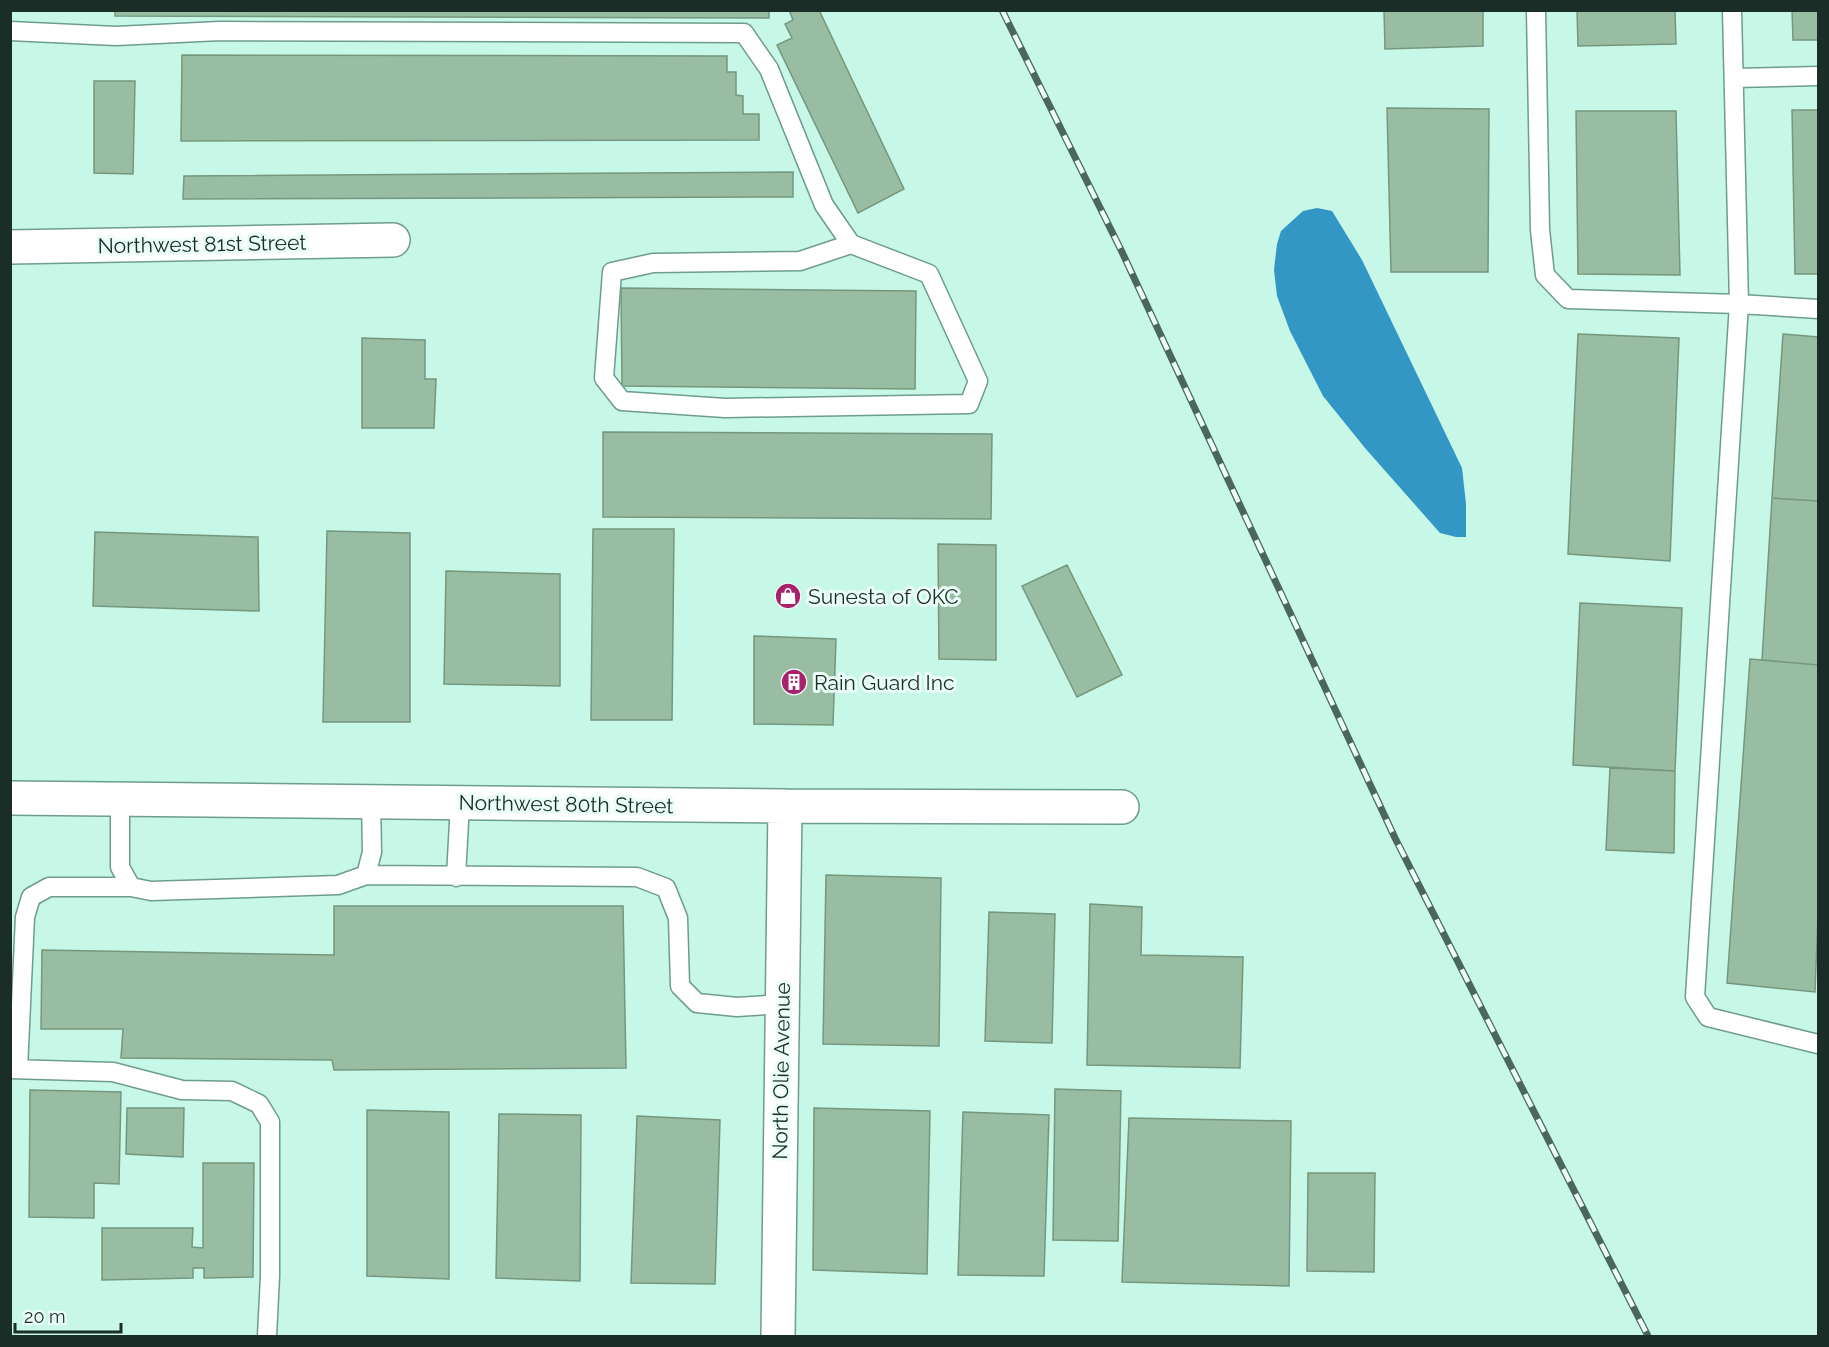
<svg xmlns="http://www.w3.org/2000/svg" width="1829" height="1347" viewBox="0 0 1829 1347" font-family="Raleway,sans-serif">
	<rect width="100%" height="100%" fill="#c6f7e7"/>
	<path fill="#3297c5" d="M1317,208L1332,211L1362,260L1462,468L1466,504V537H1456L1440,533L1365,448L1323,396L1290,331L1277,296L1274,270L1277,244L1281,231L1303,211Z"/>
	<path fill="#99bda2" stroke="#74977d" stroke-width="1.5" d="M115,10H769V18L115,16Z
		M789,10H819L904,189L858,213L777,45L792,38L785,24L793,20Z
		M1384,10H1483V46L1385,49Z
		M1577,10H1675L1676,44L1578,46Z
		M1792,10H1818V40H1793Z
		M182,55L727,56V72H736V95L743,96V114H759V140L181,141Z
		M94,81H135L133,174L94,173Z
		M1387,108L1489,109L1488,272H1391Z
		M1792,110H1818V274H1795Z
		M1576,111H1676L1680,275L1578,274Z
		M793,172V197L183,199L184,176Z
		M621,288L916,291L915,389L622,386Z
		M1578,334L1679,338L1670,561L1568,554Z
		M1783,334L1818,337V501L1772,498Z
		M362,338L425,340V379H436L434,428H362Z
		M603,432L992,434L991,519L603,517Z
		M1772,498L1818,501V665L1762,660Z
		M593,529H674L672,720H591Z
		M327,531L410,533V722H323Z
		M95,532L258,537L259,611L93,606Z
		M938,544L996,545V660L939,659Z
		M1067,565L1122,675L1077,697L1022,586Z
		M446,571L560,574V686L444,684Z
		M1580,603L1682,608L1675,771L1573,765Z
		M754,636L836,639L833,725L754,724Z
		M1750,659L1818,665V915L1815,992L1727,983Z
		M1610,768L1675,771L1674,853L1606,850Z
		M826,875L941,878L939,1046L823,1044Z
		M1090,904L1142,907L1141,955L1243,957L1240,1068L1087,1065Z
		M334,906H623L626,1068L334,1070L332,1060L121,1058L123,1029H41L42,950L334,955Z
		M989,912L1055,914L1052,1043L985,1041Z
		M1055,1089L1121,1091L1118,1241L1053,1240Z
		M30,1090L121,1092L119,1184L94,1183V1218L29,1217Z
		M127,1108H184L183,1157L126,1154Z
		M814,1108L930,1111L927,1274L813,1270Z
		M367,1110L449,1112V1279L367,1276Z
		M963,1112L1049,1115L1044,1276L958,1275Z
		M499,1114L581,1115L580,1281L496,1278Z
		M637,1116L720,1120L715,1284L631,1283Z
		M1129,1118L1291,1121L1289,1286L1122,1282Z
		M203,1163H254L253,1277L204,1278V1268H193V1278L102,1280V1228H193L192,1247L203,1248Z
		M1308,1173H1375L1374,1272L1307,1271Z"/>
	<g fill="none" stroke-linecap="round" stroke-linejoin="round">
		<g stroke="#6e9c8d" stroke-width="21">
			<path id="service" d="M1536,10L1540,230L1545,275L1568,299L1739,304L1818,309
				M1732,10L1739,304L1695,997L1708,1017L1818,1044
				M10,31L116,36L220,31L744,33L769,69L824,205L851,244L929,274L978,381L969,404L725,408L622,401L604,378L612,272L653,263L800,261L851,244
				M1734,78L1818,76
				M120,799V867L131,887L151,891L338,885L366,875L372,852L371,801
				M366,875L637,877L666,888L678,918L680,986L697,1003L737,1007L782,1004
				M456,877L460,803
				M10,1069L113,1072L182,1090L232,1091L259,1104L270,1122V1276L267,1336
				M18,1069L25,917L31,897L49,887H131"/>
		</g>
		<g stroke="#6e9c8d" stroke-width="36">
			<path id="minor" d="M10,247L393,240
				M10,798L785,806L1122,807
				M778,1336L785,806"/>
		</g>
		<use href="#service" stroke="#fff" stroke-width="18"/>
		<use href="#minor" stroke="#fff" stroke-width="33"/>
		<g stroke="#4b665d" stroke-width="7">
			<path id="rail" d="M1002,10L1122,252L1395,838L1648,1336"/>
		</g>
		<use href="#rail" stroke="#eafdf6" stroke-width="4.5" stroke-dasharray="14" stroke-linecap="butt"/>
	</g>
	<defs>
		<g id="shop-disc" transform="scale(1.35)"><circle r="9.5" fill="#a7216b" stroke="#eafdf6"/><path d="M-5-2.5h2.3a2.7 3.5 0 0 1 5.4 0H5L5.5 6h-11ZM-1.5-2.5h3a1.5 2.3 0 0 0-3 0Z" fill="#fff"/></g>
		<g id="building-disc" transform="scale(1.35)"><circle r="9.5" fill="#a7216b" stroke="#eafdf6"/><path d="M-4-6H4V6H1V3H-1V6H-4ZM-2.5-4.3h1.7v1.8h-1.7ZM.8-4.3h1.7v1.8H.8ZM-2.5-1h1.7V.8h-1.7ZM.8-1h1.7V.8H.8Z" fill="#fff"/></g>
	</defs>
	<g fill-rule="evenodd">
		<use href="#shop-disc" x="788" y="596"/>
		<use href="#building-disc" x="794" y="682"/>
	</g>
	<g text-anchor="middle" dominant-baseline="central" stroke-width="6" stroke-linejoin="round" paint-order="stroke">
		<g font-size="21" fill="#1a2d27" stroke="#eafdf6">
			<text transform="translate(202 244) rotate(-1)">Northwest 81st Street</text>
			<text transform="translate(566 804) rotate(1)">Northwest 80th Street</text>
			<text transform="translate(781 1071) rotate(-89)">North Olie Avenue</text>
		</g>
		<g font-size="21" fill="#1a2d27" stroke="#eafdf6" text-anchor="start">
			<text x="808" y="596">Sunesta of OKC</text>
			<text x="814" y="682">Rain Guard Inc</text>
		</g>
	</g>
	<rect width="1829" height="1347" fill="none" stroke="#1a2d27" stroke-width="24"/>
	<path d="M15 1323v9h106v-9" fill="none" stroke="#1a2d27" stroke-width="3"/>
	<text x="24" y="1323" font-size="18" fill="#1a2d27" stroke="#eafdf6" stroke-width="4.5" paint-order="stroke">20 m</text>
</svg>
